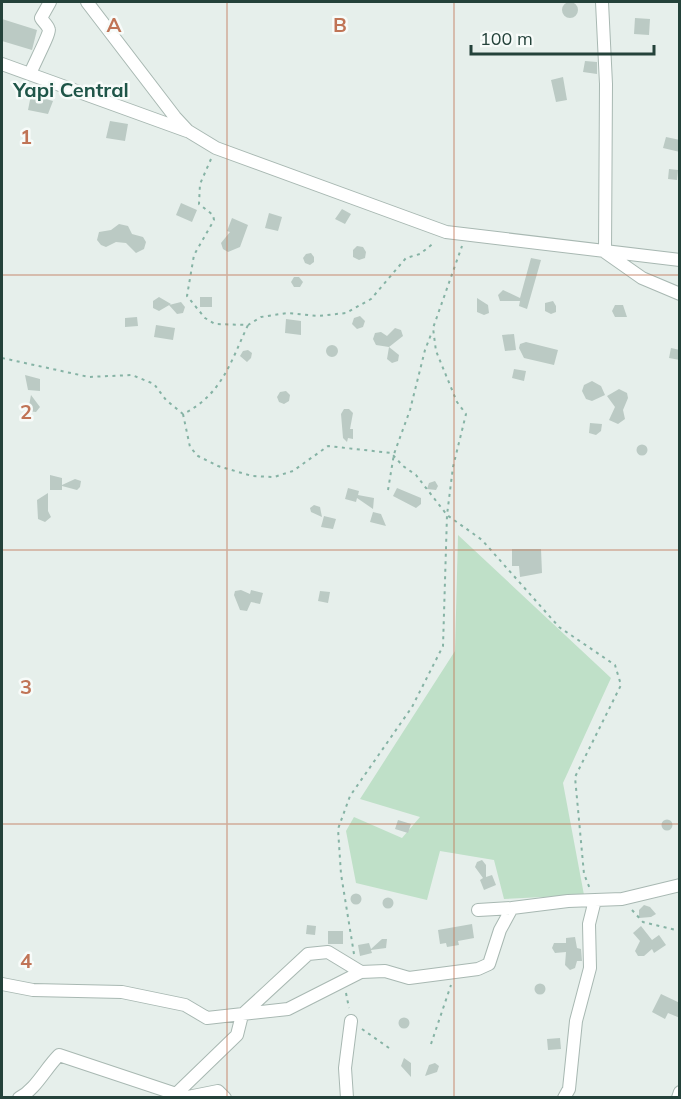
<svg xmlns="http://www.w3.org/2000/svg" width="681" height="1099" viewBox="0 0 681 1099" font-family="Mulish,sans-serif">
	<rect width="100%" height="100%" fill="#e6efeb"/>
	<path fill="#bfe0c8" d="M458,535L611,678L563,783L584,895L504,899L494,860L440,851L427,900L356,883L346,831L354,817L402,838L420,817L360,799L455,651Z"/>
	<path fill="#bbcac4" d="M562 10a8 8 0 1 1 16 0a8 8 0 1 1-16 0Z
		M635,18L650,19L649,35L634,34Z
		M2,19L37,30L32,50L2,41Z
		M585,61L597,62V74L583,72Z
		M563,77L567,100L556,102L551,80Z
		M31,95L53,101L48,114L28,110Z
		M110,121L128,124L125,141L106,138Z
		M666,137L680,140V152L663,148Z
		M669,169L678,170L677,180L668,179Z
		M181,203L197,210L192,222L176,215Z
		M342,209L351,214L345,224L335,219Z
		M269,213L282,217L278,231L265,228Z
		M232,218L248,225L240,247L228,252L223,249L221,243L230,232L227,231Z
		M119,224L128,226L132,234L143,237L146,242L144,249L136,253L126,243L116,242L106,247L101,245L97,240L99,232L111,230Z
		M357,246L363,247L366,252L365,258L359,260L353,257V250Z
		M311,253L314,257V262L310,265L305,263L303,258L306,254Z
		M531,258L541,260L527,309L519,306L520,301H500L498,295L503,290L520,298Z
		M294,277H299L303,282L300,287H294L291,282Z
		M159,297L171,304L159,311L153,308V301Z
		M200,297H212V307H200Z
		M477,298L488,305L489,313L484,315L477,312Z
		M553,301L556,306V312L551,314L545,311V303Z
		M181,302L185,307L183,313L177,314L169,305Z
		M615,305H623L627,317H615L612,311Z
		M360,316L365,321L363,327L357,329L352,324L354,318Z
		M137,317L138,326L125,327V318Z
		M286,319L301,321V335L285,333Z
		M156,325L175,328L173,340L154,337Z
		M395,328L401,330L403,336L389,347L399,355L398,361L392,363L387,359L389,347L376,345L373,339L375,333L381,332L387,336Z
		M514,334L516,350L505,351L502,335Z
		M526,342L558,350L554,365L524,358L519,348L520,344Z
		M326 351a6 6 0 1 1 12 0a6 6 0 1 1-12 0Z
		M671,348L680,350V360L669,358Z
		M248,350L252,353L251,358L247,362L240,356L243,351Z
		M514,369L526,371L524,381L512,378Z
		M25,375L40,379V391L28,390Z
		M592,381L601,386L605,395L592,401L586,399L582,391L584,385Z
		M619,389L627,393L628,398L623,410L625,419L618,424L609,420L615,407L607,396Z
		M286,391L290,395L289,401L284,404L279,402L277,397L280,392Z
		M31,395L40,407L36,412L28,411Z
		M344,409H349L353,413L350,429H353V439L348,438L347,442L343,438L341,414Z
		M590,423L602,424L601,431L596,435L589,433Z
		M636.5 450a5.5 5.5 0 1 1 11 0a5.5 5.5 0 1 1-11 0Z
		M50,475L62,478V485L75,479L81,481L80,487L77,490L62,486V490H50Z
		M435,481L438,486L436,490L427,489L429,483Z
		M348,488L359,491L358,495L374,498L373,509L357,498L356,502L345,499Z
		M397,488L421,498V504L416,508L393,496Z
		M48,493V511L51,517L45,522L38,519L37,500Z
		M314,505L320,507L322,517L311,512L310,508Z
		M373,512L381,514L386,526L370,522Z
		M324,516L336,519L333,529L321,527Z
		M512,549H541L542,573L520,577L519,566H512Z
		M241,590L250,594L251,590L263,593L260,604L251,602L247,611L240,610L234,595L235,591Z
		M320,591L330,592L328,603L318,601Z
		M661.5 825a5.5 5.5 0 1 1 11 0a5.5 5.5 0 1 1-11 0Z
		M398,820L411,824L408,833L395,829Z
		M482,860L486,865V877L492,875L496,885L484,890L480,880L483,878L475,867L477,862Z
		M350.5 899a5.5 5.5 0 1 1 11 0a5.5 5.5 0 1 1-11 0Z
		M382.5 903a5.5 5.5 0 1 1 11 0a5.5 5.5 0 1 1-11 0Z
		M644,905L650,907L656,914L651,917L639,918V910Z
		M472,924L474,938L458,941L459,945L447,947L446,943L440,944L438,930Z
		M307,925L316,926L315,935L306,934Z
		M641,926L652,940L659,935L666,945L654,953L652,949L644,956H638L635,951L640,941L633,933Z
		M328,931H343V944H328Z
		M575,937L577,948L581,949L582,961H577L575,968L570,970L565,965L566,952L555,953L552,948L554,943H566V938Z
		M382,939H387L386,948L371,950L372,953L360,956L358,945L369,943L371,949Z
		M534.5 989a5.5 5.5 0 1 1 11 0a5.5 5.5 0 1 1-11 0Z
		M661,994L680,1003V1018L668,1013L665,1019L652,1012Z
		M398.5 1023a5.5 5.5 0 1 1 11 0a5.5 5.5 0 1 1-11 0Z
		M560,1038L561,1049L548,1050L547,1039Z
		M404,1058L411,1063V1077L401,1066Z
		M435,1063L439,1066L437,1072L425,1076L429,1065Z"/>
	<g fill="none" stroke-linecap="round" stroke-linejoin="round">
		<g stroke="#a8b8b2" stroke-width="14">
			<path id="street" d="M87,2L175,117L188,131L216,148L446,232L680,260
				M602,2L606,84L605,252L642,278L680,294
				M2,64L187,131
				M30,74C33,66 50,33 49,30C48,25 43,22 41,18L50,2
				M478,910L512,908
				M2,984L33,990L122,992L185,1005L207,1018L288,1009L361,972
				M176,1094L237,1035L242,1015L308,954L328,952L361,972L385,971L409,978L478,969L489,964L500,930L512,908L568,901L622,899L680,885
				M19,1098C36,1089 45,1069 59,1055L176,1094L188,1097L218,1091L225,1098
				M347,1098L345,1068L351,1021
				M564,1098L569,1089L576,1021L590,968L589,924L595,900
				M678,1098L680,1092"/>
		</g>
		<path stroke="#86b3a5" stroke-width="2" stroke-dasharray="3 4.5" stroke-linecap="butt" d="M211,159L200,184L199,204L213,215L214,220L194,255L187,296L205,318L215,324L248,325L261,317L287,313L318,316L346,313L371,299L406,258L420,254L435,242
			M2,358L89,377L132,375L154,384L166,400L183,414C222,395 231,361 248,325
			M183,414L190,447L198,456L218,466L252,476L274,477L293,471L328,446L391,453L403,466L416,475L447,515L482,540L559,627L615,665L621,685L575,777L584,874L590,889
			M388,490L394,454L410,410L425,350L432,332
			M632,910L643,922L680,931
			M354,954L341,874L338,829L350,796L412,707L443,646L447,515L453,467L466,414L457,402L436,351L433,328L462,246
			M346,993L349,1008
			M362,1029L389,1048
			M431,1044L451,985"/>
		<use href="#street" stroke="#fff" stroke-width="12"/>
	</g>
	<path fill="none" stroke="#c07456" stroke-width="1.5" stroke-opacity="0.55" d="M227,2V1098M454,2V1098M2,275H680M2,550H680M2,824H680"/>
	<g text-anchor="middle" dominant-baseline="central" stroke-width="5" stroke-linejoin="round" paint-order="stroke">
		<g font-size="20" font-weight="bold" fill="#1f5548" stroke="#f7fbf9">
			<text x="71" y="89">Yapi Central</text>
		</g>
	</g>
	<g font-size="20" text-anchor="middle" font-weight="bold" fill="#c07456" stroke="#f7fbf9" stroke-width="5" stroke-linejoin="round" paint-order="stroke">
		<text x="114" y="32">A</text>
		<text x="340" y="32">B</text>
		<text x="26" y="144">1</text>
		<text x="26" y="419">2</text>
		<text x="26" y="694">3</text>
		<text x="26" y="968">4</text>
	</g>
	<rect width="681" height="1099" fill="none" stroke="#24423a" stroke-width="6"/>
	<path d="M471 45v9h183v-9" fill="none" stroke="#24423a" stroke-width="3"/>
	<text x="480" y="45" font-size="18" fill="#24423a" stroke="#f7fbf9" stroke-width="4.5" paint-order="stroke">100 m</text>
</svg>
